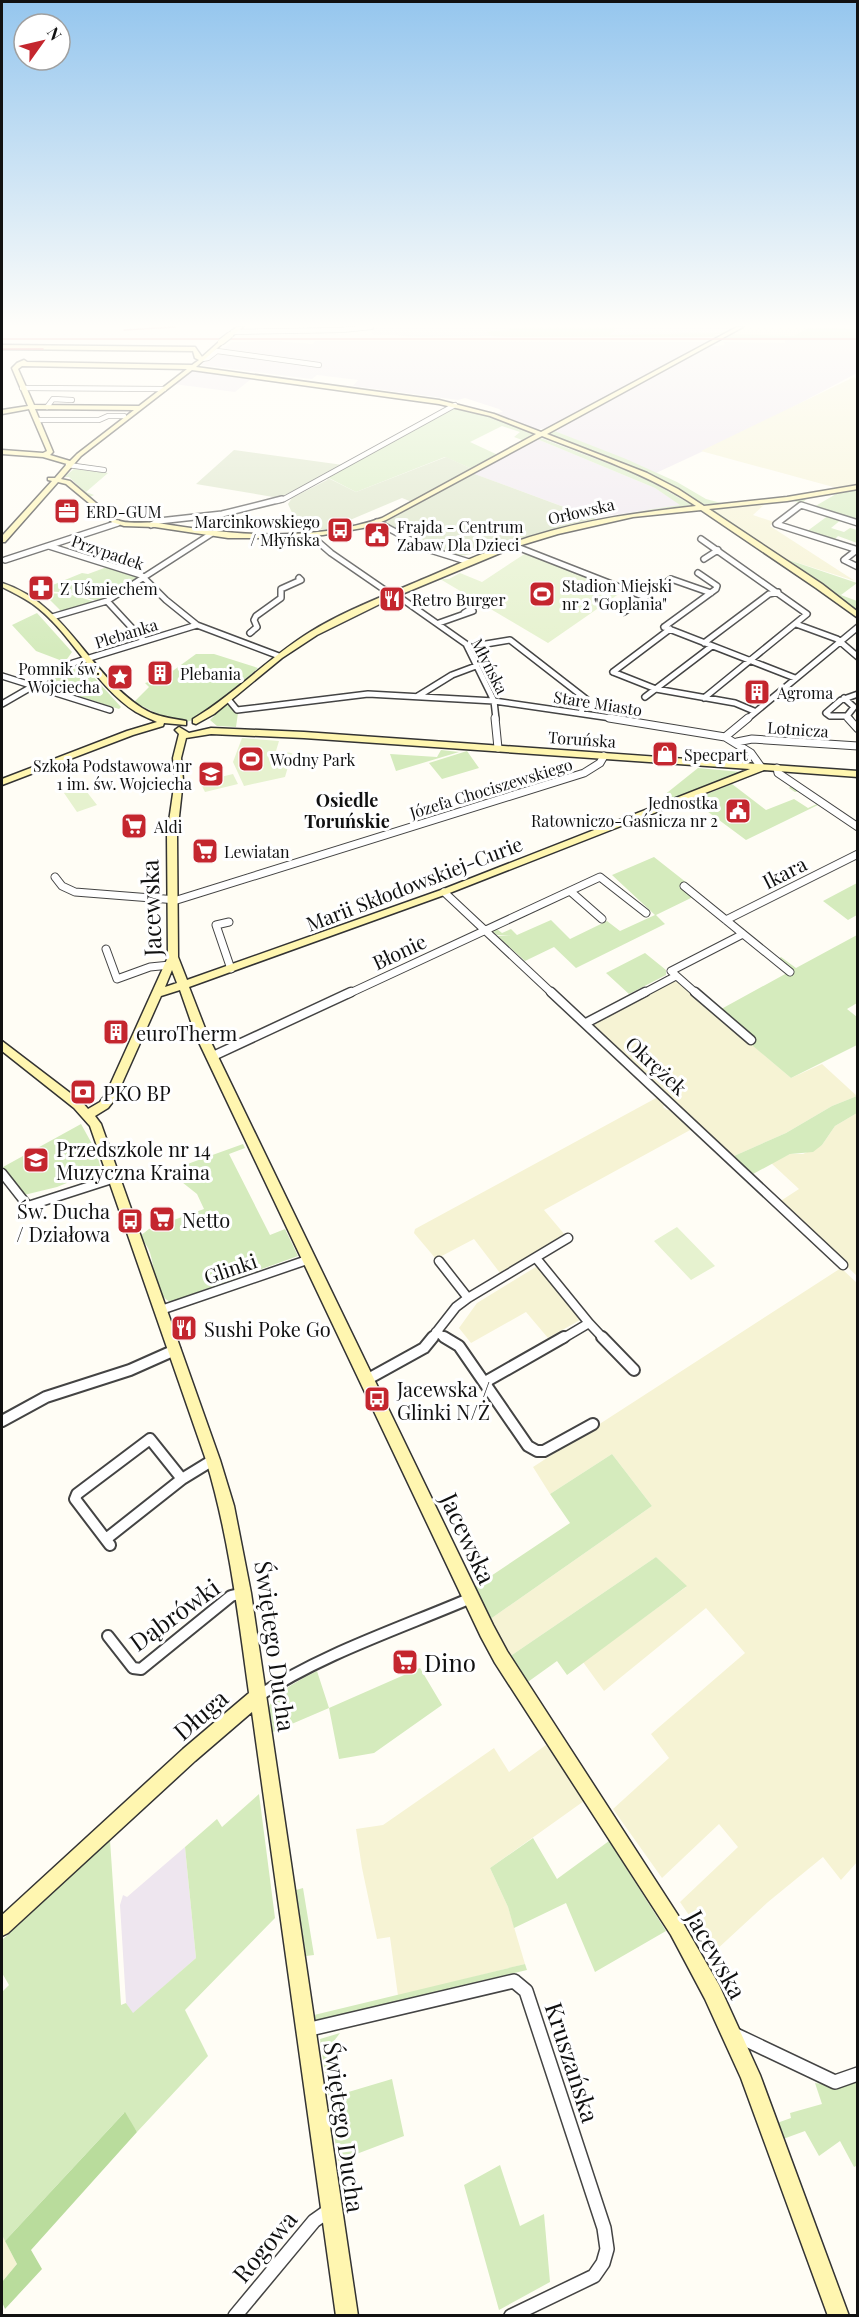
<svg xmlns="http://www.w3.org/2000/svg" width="859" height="2317" viewBox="0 0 859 2317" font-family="'Playfair Display',serif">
	<rect width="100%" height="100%" fill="#fffdf5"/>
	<path fill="#eee6ef" d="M371,327H524L488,332L492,336L420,337L372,334Z
		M618,327H735L719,333L608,335Z
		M785,340H857V373L753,428L656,473L552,430L707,347L725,345L724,342L785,343Z
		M276,341L312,344L315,341L705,342L549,428L536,429L496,413L503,412L499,409L465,398L458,400L353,386L358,380L317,375L312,379L303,378L201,365L232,342Z
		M191,371L251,379L235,392L174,384Z
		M537,439L655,488L681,505L594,518L472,473Z
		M185,1847L196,1958L133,2014L126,2003L120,1905L123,1895L127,1897Z"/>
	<path fill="#f6f3d4" d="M744,327H800L808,328L794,336L728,334Z
		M854,377L857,379V484L837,488L701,451Z
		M766,503L753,515L774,522L770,526L855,581L786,559L714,510Z
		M673,981L679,982L791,1078L822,1064L857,1096L832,1106L786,1133L734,1156L593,1025Z
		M658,1097L666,1103L663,1107L667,1110L672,1109L692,1129L544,1210L565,1235L500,1273L474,1239L436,1259L414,1233L415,1229Z
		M857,1113V1276L779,1202L799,1189L771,1163L790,1154H803L822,1145L835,1126Z
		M539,1265L580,1320L548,1338L526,1312L471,1343L459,1328L477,1303Z
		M841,1268L857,1283L858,1861L841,1880L823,1857L768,1902L714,1952L680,1902L738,1847L719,1824L662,1878L613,1809L669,1758L651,1734L745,1653L706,1608L604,1691L583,1662L686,1587L656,1557L509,1657L489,1620L652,1506L612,1454L550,1494L533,1467Z
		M546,1745L584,1801L490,1868L508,1907L525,1964L398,1996L390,1937L377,1939L362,1868L356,1829L383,1825L494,1748L509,1772Z
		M2,2235L17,2264L2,2282Z"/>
	<path fill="#d5ebbd" d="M524,327H618L609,335L719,333L738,327L723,334H714L718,336L716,337H506L492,336L487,332Z
		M742,327H744L730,334L794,336L808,328L800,327L857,329V338H720Z
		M454,407L494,417L531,431L528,432L534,435L525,441L514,437L520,432L502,426L470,442L498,455L472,469L445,457L356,492L327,477Z
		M552,430L626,459L677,482L706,499L721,503L741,502L703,505L675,488L547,435Z
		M541,438L641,476L692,505L634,512L680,505L655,488L537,439Z
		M74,469L108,473L86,492L94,495L90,497L69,477H64Z
		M857,488V522L812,508L843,490Z
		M807,498L802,504L791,500L714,510L786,559L857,583L841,595L857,601V613L710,510L712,508Z
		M829,515L842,519L831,528L844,532L850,528L857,530V543L838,536L833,541L806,532Z
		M107,567L139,577L100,602L71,593L33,590L38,591L82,573L88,574Z
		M43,593L69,594L96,602L61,611Z
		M37,613L72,652L65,662L36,651L12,625Z
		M196,654H214L258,668C244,682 202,724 182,722C170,721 146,708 134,702L149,687L145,683L163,678Z
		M79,663L82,664L121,707L119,709L41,684L66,668Z
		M227,703L230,704L238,713L236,727L217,726L210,720Z
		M441,750L459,752L396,771L390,754L437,757Z
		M467,751L479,768L442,779L429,763Z
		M698,768L741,772L670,801L663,796Z
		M732,784L766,810L794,799L808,808L817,804L799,791L795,792L789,788L792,785L820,804L746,840L692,800Z
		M654,857L687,883L679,887L693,897L656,915L665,924L576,968L554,947L525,961L497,936L511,935H497L492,931L497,929L502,933L511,929L517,935L551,920L570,939L607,921L620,931L655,915L612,875Z
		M857,883V915L848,920L823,901Z
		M857,935V1003L847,1009L857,1017V1045L791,1078L714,1013L787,973L774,962L781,957L796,968Z
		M645,953L666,970V975L629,994L606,973Z
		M857,1096V1113L835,1126L822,1145L813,1152L790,1154L753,1174L734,1156L786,1133L832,1106Z
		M81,1124L96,1151L101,1169L57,1187L24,1195L3,1167Z
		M243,1144L245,1148L229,1154L270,1235L285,1229L298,1256L170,1302C152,1292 156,1264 148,1248C146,1244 142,1240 140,1236L149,1229L204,1209L197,1194L168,1171Z
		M612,1454L652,1506L489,1620L473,1588L570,1523L550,1494Z
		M656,1557L687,1586L567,1675L557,1661L525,1684L509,1657Z
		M420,1668L442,1705L374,1753L339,1759L329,1708L273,1732C272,1724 269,1715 269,1708C271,1694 305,1677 317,1671L329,1708Z
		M259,1794L275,1918L185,2010L208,2056L137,2132L124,2113L5,2241L2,2235V1992L9,1985L2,1973V1940L110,1840L121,2005L126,2003L133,2013L196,1958L185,1847L217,1819L222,1827Z
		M533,1838L557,1879L609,1841L666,1931L595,1972L566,1903L514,1928L508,1907L490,1868Z
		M303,1888L314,1955L306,1956L296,1890Z
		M525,1964L527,1970L315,2021L314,2015Z
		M340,2033L328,2049L335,2096L392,2079L404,2136L338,2161L320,2039Z
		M857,2080L858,2165L854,2167L840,2141L819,2156L805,2131L783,2139L777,2123L791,2118L790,2113L822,2104L815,2083L836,2086Z
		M500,2165L520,2226L544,2214L550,2282L499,2310L464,2185Z"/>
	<path fill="#b9dc9c" d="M125,2112L137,2132L31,2250L42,2269L5,2309L2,2302V2282L17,2264L5,2241Z"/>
	<path fill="#d9e3c4" d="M234,450L343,465L279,498L196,484Z
		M446,457L472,469L412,502L402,498L350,520L356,526L308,531L294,517L288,504L292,498L327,480L328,478L356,492Z
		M472,473L599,520C575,525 551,531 527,537C503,544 476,558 451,555C427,552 405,535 384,523Z"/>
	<path fill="#e6f2cf" d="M526,553L623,591L548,643L440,579H449L460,573L482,582Z
		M242,738L279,741L276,751L292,753L285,777L244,786L233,762Z
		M233,774L238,784L205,792L200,782Z
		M83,787L97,805L77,812L64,793Z
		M677,1227L715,1266L691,1280L654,1241Z"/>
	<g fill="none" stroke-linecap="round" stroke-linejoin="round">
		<g stroke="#444" stroke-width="6">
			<path id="street-far5" d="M233,332L342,330L371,327
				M202,359L208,358L217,351L319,365
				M22,388L164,389
				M47,407L53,399L72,400
				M37,420H99L108,416H124
				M68,465L104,470
				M276,501L284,499L455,405"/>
		</g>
		<g stroke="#444" stroke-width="8">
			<path id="street-far4" d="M377,522L427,549L469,562
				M858,523L801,505L776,524L858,550
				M151,525L159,521L222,514L282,499
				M308,533L331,553L392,595
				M701,539L807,614L704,698
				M512,545L645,597
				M49,546L141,575L166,600L197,625L279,656
				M858,549L844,560L858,567
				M704,559L718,550
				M5,560L118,523
				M395,594L466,644L494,701L496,719
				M107,601L144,641
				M624,612L671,579L711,593
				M52,617L107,601L211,534
				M439,623L473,611L470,609L464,613
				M796,624L837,639L858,657
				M664,627L795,678
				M664,627L716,589L717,586L698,573
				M250,633L257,627L254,620L256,616L281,598V589L301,580L299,578
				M704,643L769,594L778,592
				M468,647L510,640L586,699L581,713
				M613,672L656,689L735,703L754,711
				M613,672L670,629
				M2,676L110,710
				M418,696L452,675L476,666
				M645,697L712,646
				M228,699L237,710L368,694L494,701L618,719
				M2,704L73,663L197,625
				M826,713L830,716H847L854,707L844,698
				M826,713L841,700L858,694
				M847,716L850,719
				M747,719L858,627"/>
		</g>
		<g stroke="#444" stroke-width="9">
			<path id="street-far3" d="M495,718L498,748
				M609,718L725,737L751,753L761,767
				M848,718L858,729
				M725,737L748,718
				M737,742L752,739L858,746
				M777,768L778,773L858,827
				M55,877L62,886L75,892L177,900L584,773L600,763L604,756
				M684,886L790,972
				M570,891L602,919
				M444,892L553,994
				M726,920L858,854
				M229,922L216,925L231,969
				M106,949L117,979L150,967L170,965
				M348,994L600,877L646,913
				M642,994L676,976
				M697,994L671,971L743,934"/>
		</g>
		<g stroke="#444" stroke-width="11">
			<path id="street-far2" d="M551,992L843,1265
				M695,992L751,1040
				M586,1023L645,992
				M211,1057L351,992
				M2,1173L28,1206L115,1178
				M536,1258L589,1323L562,1339
				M439,1261L468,1298
				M161,1310L310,1259
				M589,1323L604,1339
				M436,1332L447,1339
				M431,1339L456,1307L468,1298L568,1238"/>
		</g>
		<g stroke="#444" stroke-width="14">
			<path id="street-far1" d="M444,1337L459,1346L528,1446L537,1451H544L593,1424
				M602,1337L634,1370
				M368,1379L424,1348L433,1337
				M485,1382L564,1337
				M2,1421L46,1397L130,1370L175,1350
				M106,1539L182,1479L213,1460
				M110,1545L75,1499L77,1494L150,1439L182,1479
				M108,1636L133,1668L141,1669L231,1596L243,1593
				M257,1697C319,1655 401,1628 471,1598"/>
		</g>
		<g stroke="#444" stroke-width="16">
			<path id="street" d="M306,2030L514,1981L526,1991L604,2228L607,2249L603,2263L594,2276L511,2316
				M736,2035L835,2082L858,2074
				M235,2316L314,2221L331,2209"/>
		</g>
		<g stroke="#333" stroke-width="3">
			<path id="secondary" d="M237,327H243L232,336H228V334Z
				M737,327H743L547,434L647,473L678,489L704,506L787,497L858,485V489L787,501L709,509L822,584L858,612V618L816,588L701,510L633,517L558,534L515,547L390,599L317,635L282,658L214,714L196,724L193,723V719C235,694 268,658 310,632C344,611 384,596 421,580C450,568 479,554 509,544C569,522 633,513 696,506C648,474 595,457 542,436L386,520L368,527L323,535L273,538H228L155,527L124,526L112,522L66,484L58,482L5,542H2V536L52,481L48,480V478H55L67,464L43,457L2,454V450L43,453L47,451L29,409L2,414V410L28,406L12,368L17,363L24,360L27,362L192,365L199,360L195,358L193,351L2,349V345L195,347L202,357L221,340L223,343L196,367L439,400L494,414L541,432ZM22,366L186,369H187L139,406L34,405L18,369ZM192,370L439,404L490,416L536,434L382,518C310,543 231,535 158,523C144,521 130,525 116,520L70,481L61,479L81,456ZM35,409L134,410L77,454L70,461L50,455L53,452Z
				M2,583C67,604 88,673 142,708C156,717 170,718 186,721V725L164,723L163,726L133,735L2,785V779L127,731L157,722C151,719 143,716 136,712C95,686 75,638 38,608C27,599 14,593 2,587Z
				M179,727L189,733L211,728L304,732L858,771V777L764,770L447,894L189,987L208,1036L493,1625L507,1651L683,1923L719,1985L760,2075L849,2316H828L741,2078L705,1999L671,1935L495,1663L481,1637L196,1036L180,990L161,996L115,1099L108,1108L95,1116L101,1124L220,1460L234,1506L251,1593L358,2316H336L252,1712L195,1761L8,1933L2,1936V1915L183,1749L249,1693C238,1614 229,1536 206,1460L90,1126L74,1108L2,1051V1041L82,1102L88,1109L100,1102L106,1094L168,957L167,835L175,780L173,758L179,734L175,730ZM211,734L304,738L750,769L441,890L187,980L178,957L177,835L183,780L181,758L186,738ZM172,970L177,983L165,987Z"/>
		</g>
		<use href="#street-far5" stroke="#fff" stroke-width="4.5"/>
		<use href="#street-far4" stroke="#fff" stroke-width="5"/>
		<use href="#street-far3" stroke="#fff" stroke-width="7"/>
		<use href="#street-far2" stroke="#fff" stroke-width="8"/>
		<use href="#street-far1" stroke="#fff" stroke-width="10"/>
		<use href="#street" stroke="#fff" stroke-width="13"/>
		<use href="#secondary" fill="#fff6b0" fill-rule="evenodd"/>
		<path stroke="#c4262e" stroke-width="1.5" d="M124,330L175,327
			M2,339H858
			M2,349H43"/>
		<g stroke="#333" stroke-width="8" stroke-linecap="butt">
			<path id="secondary-bridge" d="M221,342L230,335"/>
		</g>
		<use href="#secondary-bridge" stroke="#fff6b0" stroke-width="6"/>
	</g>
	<linearGradient id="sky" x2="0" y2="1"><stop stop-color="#95c6ee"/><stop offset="0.5" stop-color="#fffefa"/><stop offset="1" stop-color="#fffefa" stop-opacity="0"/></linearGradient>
	<rect width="859" height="651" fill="url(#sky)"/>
	<defs>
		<g id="office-square" transform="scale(1.35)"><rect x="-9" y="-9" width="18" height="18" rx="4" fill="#c4262e" stroke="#fff"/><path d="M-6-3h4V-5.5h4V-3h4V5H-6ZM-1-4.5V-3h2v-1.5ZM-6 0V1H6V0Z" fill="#fff"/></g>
		<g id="bus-square" transform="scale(1.35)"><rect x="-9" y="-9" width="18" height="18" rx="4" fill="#c4262e" stroke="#fff"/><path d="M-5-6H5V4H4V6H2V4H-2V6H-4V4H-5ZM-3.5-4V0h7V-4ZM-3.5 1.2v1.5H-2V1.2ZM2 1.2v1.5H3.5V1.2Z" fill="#fff"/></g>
		<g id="civic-square" transform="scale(1.35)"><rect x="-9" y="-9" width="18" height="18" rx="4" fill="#c4262e" stroke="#fff"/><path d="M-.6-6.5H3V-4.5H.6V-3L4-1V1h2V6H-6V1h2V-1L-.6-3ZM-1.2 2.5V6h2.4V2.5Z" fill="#fff"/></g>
		<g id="pharmacy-square" transform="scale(1.35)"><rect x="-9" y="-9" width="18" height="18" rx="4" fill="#c4262e" stroke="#fff"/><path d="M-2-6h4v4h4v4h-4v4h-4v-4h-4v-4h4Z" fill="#fff"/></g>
		<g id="stadium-square" transform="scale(1.35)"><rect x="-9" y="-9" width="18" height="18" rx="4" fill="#c4262e" stroke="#fff"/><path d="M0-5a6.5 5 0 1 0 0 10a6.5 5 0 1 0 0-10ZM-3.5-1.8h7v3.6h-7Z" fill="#fff"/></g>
		<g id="restaurant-square" transform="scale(1.35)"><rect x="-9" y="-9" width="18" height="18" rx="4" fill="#c4262e" stroke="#fff"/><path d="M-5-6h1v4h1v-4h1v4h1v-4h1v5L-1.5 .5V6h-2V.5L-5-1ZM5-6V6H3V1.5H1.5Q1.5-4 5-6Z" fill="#fff"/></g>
		<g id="building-square" transform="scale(1.35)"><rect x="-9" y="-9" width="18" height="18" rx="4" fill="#c4262e" stroke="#fff"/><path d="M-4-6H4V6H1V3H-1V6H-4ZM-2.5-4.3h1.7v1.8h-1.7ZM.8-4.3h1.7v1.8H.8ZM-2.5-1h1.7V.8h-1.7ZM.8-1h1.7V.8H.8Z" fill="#fff"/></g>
		<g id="sight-square" transform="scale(1.35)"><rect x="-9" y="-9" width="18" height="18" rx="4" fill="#c4262e" stroke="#fff"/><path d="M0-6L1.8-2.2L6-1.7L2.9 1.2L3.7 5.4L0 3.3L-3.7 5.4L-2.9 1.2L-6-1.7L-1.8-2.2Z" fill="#fff"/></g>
		<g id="shop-square" transform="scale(1.35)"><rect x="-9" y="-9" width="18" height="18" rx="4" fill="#c4262e" stroke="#fff"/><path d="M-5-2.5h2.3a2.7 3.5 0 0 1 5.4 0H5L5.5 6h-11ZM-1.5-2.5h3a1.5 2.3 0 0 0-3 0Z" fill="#fff"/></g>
		<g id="school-square" transform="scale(1.35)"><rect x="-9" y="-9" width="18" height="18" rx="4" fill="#c4262e" stroke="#fff"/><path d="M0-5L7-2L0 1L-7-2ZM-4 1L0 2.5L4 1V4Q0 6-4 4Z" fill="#fff"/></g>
		<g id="supermarket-square" transform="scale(1.35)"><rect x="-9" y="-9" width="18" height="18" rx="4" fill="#c4262e" stroke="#fff"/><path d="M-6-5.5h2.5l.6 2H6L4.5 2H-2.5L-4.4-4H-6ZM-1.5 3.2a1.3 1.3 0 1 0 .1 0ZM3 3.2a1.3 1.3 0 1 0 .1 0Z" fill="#fff"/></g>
		<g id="bank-square" transform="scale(1.35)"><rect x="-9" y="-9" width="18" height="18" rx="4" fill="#c4262e" stroke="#fff"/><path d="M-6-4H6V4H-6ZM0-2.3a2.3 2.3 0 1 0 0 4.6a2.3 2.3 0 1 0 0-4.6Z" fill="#fff"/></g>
	</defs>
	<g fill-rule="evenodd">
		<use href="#office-square" x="67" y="511"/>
		<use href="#bus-square" x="340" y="530"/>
		<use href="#civic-square" x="377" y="535"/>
		<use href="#pharmacy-square" x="41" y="588"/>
		<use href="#stadium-square" x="542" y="594"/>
		<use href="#restaurant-square" x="392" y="599"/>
		<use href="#building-square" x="160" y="673"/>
		<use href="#sight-square" x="120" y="677"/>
		<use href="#building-square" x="757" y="692"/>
		<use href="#shop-square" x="665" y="754"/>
		<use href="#stadium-square" x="251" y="759"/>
		<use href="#school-square" x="211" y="774"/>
		<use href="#civic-square" x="738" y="811"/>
		<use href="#supermarket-square" x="134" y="826"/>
		<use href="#supermarket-square" x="205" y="851"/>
		<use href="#building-square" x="116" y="1032"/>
		<use href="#bank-square" x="83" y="1092"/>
		<use href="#school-square" x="36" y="1160"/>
		<use href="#supermarket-square" x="162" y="1219"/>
		<use href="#bus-square" x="130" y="1221"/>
		<use href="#restaurant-square" x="184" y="1328"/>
		<use href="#bus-square" x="377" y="1399"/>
		<use href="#supermarket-square" x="405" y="1662"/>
	</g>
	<g text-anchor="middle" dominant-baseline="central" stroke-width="6" stroke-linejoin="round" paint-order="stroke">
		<g font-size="16" fill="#111" stroke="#fff" text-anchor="start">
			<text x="86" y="511">ERD-GUM</text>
			<text x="320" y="521" text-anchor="end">Marcinkowskiego<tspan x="320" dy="18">/ Młyńska</tspan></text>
			<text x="397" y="526">Frajda - Centrum<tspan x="397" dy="18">Zabaw Dla Dzieci</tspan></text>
			<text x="562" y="585">Stadion Miejski<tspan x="562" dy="18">nr 2 "Goplania"</tspan></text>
			<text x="60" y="588">Z Uśmiechem</text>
			<text x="412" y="599">Retro Burger</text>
			<text x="100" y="668" text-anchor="end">Pomnik św.<tspan x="100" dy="18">Wojciecha</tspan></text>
			<text x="180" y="673">Plebania</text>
			<text x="777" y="692">Agroma</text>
			<text x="684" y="754">Specpart</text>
			<text x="270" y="759">Wodny Park</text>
			<text x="192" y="765" text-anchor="end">Szkoła Podstawowa nr<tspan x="192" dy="18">1 im. św. Wojciecha</tspan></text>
			<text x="718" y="802" text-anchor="end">Jednostka<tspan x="718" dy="18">Ratowniczo-Gaśnicza nr 2</tspan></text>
			<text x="154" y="826">Aldi</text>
			<text x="224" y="851">Lewiatan</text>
		</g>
		<g font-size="16" fill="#111" stroke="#fff">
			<text transform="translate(581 511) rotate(-13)">Orłowska</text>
			<text transform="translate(108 552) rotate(19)">Przypadek</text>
			<text transform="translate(126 633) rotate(-17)">Plebanka</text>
			<text transform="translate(490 666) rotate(63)">Młyńska</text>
			<text transform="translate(598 703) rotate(9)">Stare Miasto</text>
			<text transform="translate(798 729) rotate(4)">Lotnicza</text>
			<text transform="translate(582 739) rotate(4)">Toruńska</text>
			<text transform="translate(491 788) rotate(-17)">Józefa Chociszewskiego</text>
		</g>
		<g font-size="18" font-weight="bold" fill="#111" stroke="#fff">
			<text x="347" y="800">Osiedle<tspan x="347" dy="21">Toruńskie</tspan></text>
		</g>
		<g font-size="20" fill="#111" stroke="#fff">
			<text transform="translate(784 872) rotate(-27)">Ikara</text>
			<text transform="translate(414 883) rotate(-21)">Marii Skłodowskiej-Curie</text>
			<text transform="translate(399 951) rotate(-25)">Błonie</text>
			<text transform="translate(657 1065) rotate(43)">Okrężek</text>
			<text transform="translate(230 1268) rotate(-19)">Glinki</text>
		</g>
		<g font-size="20" fill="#111" stroke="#fff" text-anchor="start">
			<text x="136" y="1032">euroTherm</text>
			<text x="103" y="1092">PKO BP</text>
			<text x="56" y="1148">Przedszkole nr 14<tspan x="56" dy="23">Muzyczna Kraina</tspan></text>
			<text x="110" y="1210" text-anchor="end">Św. Ducha<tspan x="110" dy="23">/ Działowa</tspan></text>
			<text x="182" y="1219">Netto</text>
			<text x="204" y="1328">Sushi Poke Go</text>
			<text x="397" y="1388">Jacewska /<tspan x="397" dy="23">Glinki N/Ż</tspan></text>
		</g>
		<g font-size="24" fill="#111" stroke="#fff">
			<text transform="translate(150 908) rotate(-92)">Jacewska</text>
			<text transform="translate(469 1538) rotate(65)">Jacewska</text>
			<text transform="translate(174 1614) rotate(-36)">Dąbrówki</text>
			<text transform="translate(276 1646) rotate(82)">Świętego Ducha</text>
			<text transform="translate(200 1714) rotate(-41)">Długa</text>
			<text transform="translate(717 1954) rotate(61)">Jacewska</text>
			<text transform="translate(573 2062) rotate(72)">Kruszańska</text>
			<text transform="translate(345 2127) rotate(82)">Świętego Ducha</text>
			<text transform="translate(264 2246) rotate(-50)">Rogowa</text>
		</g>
		<g font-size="24" fill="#111" stroke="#fff" text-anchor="start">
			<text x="424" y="1662">Dino</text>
		</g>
	</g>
	<rect width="859" height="2317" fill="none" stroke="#111111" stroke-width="6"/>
	<g transform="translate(42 42) rotate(56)"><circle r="28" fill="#ffffff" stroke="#a0a0a0" stroke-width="1.5"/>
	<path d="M0-4.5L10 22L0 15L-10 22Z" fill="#c4262e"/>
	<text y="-9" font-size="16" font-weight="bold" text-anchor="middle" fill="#111111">N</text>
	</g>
</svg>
